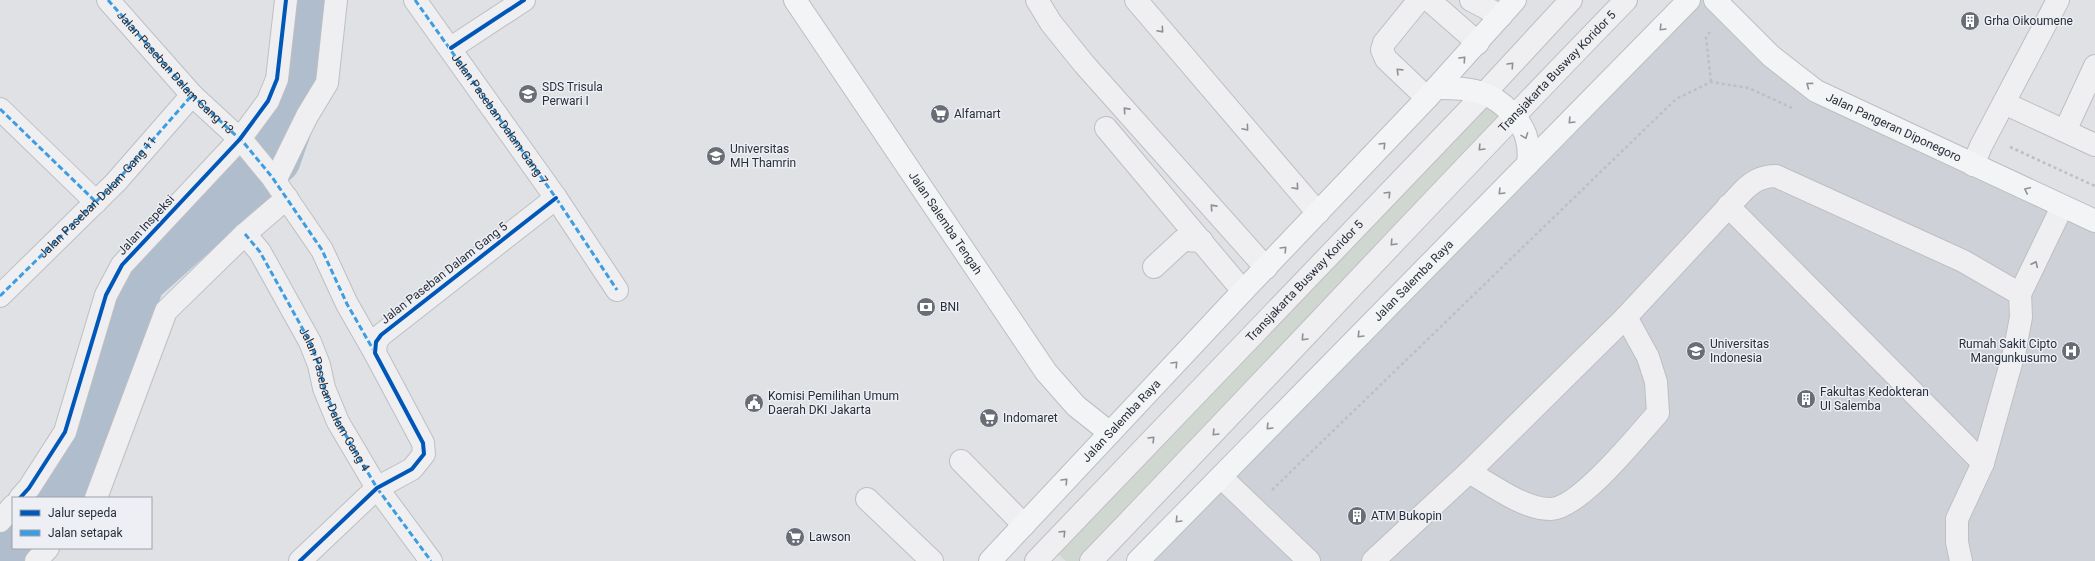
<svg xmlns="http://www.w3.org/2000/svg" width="2095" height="561" viewBox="0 0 2095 561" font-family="Roboto,sans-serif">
	<rect width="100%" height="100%" fill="#dfe1e4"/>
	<path fill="#ced1d7" d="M1689,0H1715L1771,56L2095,221V561H1139Z"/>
	<path fill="#d0d7d0" d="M1484,94L1513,116L1091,561H1066L1049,547Z"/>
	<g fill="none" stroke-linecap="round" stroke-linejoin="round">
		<path stroke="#afbdcd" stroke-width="54" d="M49,498L73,470L138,280L274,158L298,90L307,0
			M0,554L13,539"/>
		<g stroke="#bdbfc2" stroke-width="24">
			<g id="minor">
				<path d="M108,0L192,95L244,143L272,177L322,250L347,304L375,353"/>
				<path d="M415,0L556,198L617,290"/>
				<path d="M1037,0L1051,23L1084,64L1266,268"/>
				<path d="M1136,0L1318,213"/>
				<path d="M1419,0L1384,43L1382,50L1386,59L1427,98"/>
				<path d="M1429,0L1478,43"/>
				<path d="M1471,0L1501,16"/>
				<path d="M451,48L524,0"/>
				<path d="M2004,103L2095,145"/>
				<path d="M0,109L96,202"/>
				<path d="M1106,128L1243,291"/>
				<path d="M2065,131L2095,66"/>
				<path d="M1973,165L1981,146L2058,0"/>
				<path d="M275,181L307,116L327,83L336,0"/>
				<path d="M1728,206L1983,463"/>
				<path d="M245,234L260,252L310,342L319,365L324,388L338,422L377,488L431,561"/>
				<path d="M1154,267L1183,240L1202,241"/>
				<path d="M2020,294L2062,207"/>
				<path d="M0,296L116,182L192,95"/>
				<path d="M961,461L1024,525"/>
				<path d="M1469,472C1492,485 1525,510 1551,509C1580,508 1638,435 1658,413L1656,382L1648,357L1626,317"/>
				<path d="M1221,477L1309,561"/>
				<path d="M20,498L29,488L65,432L106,295L122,265L240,139L268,101L277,79L286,0"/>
				<path d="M96,498L166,311L245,234L287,198"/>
				<path d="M867,499L932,561"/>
				<path d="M0,521L13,506"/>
				<path d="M36,561L48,548"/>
				<path d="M300,561L377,488L412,469L424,454L423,443L375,353L376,342L381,335L556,198"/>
				<path id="s1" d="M1036,561L1484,94L1571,0"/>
				<path id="s2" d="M1091,561C1270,375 1446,185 1626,0"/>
				<path d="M1373,561L1469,472L1626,317L1743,191C1753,181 1762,176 1776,176L1963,261L2020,294L2021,317L2015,349L1983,463L1957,519V542L1961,561"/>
			</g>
		</g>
		<g stroke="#bcbec1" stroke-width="24">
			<g id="major">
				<path id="s3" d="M795,0L1046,372L1076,406L1110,433"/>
				<path id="s4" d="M1715,0L1771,56L1816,91L2095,221"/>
				<path d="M1436,88C1453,88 1470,88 1485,94C1502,101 1523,121 1527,140C1529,148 1529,156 1528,164"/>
				<path id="s5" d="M990,561L1243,291L1427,98L1515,0"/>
				<path id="s6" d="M1138,561L1689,0"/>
			</g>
		</g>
		<path stroke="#bebfc4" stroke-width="2.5" stroke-dasharray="3 3" stroke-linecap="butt" d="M1710,32L1706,37L1711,82
			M2010,147L2095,186
			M1272,490L1676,99L1711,82L1749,88L1792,108"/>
		<use href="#minor" stroke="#efeff1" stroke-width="22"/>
		<use href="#major" stroke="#f3f4f5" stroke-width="22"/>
		<g stroke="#3d9de2" stroke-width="3" stroke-dasharray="6 3" stroke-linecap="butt">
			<path id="s7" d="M108,0L192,95L244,143L272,177L322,250L347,304L374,351"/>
			<path id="s8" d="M415,0L556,198L617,290"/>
			<path d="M0,109L96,202"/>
			<path id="s9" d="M245,234L260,252L310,342L319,365L324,388L338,422L377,488L431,561"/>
			<path id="s10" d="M0,296L116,182L192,95"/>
		</g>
		<g stroke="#edeff4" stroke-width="6">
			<path id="cycleway" d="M451,48L524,0
				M20,498L29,488L65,432L106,295L122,265L240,139L268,101L277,79L286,0
				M300,561L377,488L412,469L424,454L423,443L375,353L376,342L381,335L556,198"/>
		</g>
		<use href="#cycleway" stroke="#0057b8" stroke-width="4"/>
	</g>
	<defs><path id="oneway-chevron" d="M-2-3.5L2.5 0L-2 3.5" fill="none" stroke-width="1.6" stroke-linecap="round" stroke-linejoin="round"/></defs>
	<g stroke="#8e9298">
		<use href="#oneway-chevron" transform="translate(1662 28) rotate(134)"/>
		<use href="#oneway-chevron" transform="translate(1463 59) rotate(-47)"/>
		<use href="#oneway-chevron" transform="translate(1809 85) rotate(-143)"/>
		<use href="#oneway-chevron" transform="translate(1571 121) rotate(134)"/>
		<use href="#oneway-chevron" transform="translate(1525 136) rotate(69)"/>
		<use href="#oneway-chevron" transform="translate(1383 145) rotate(-46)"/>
		<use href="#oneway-chevron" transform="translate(2027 190) rotate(-155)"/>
		<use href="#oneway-chevron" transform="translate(1501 192) rotate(135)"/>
		<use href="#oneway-chevron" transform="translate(1284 249) rotate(-46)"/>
		<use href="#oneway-chevron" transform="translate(1360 335) rotate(134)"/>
		<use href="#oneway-chevron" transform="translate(1175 364) rotate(-47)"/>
		<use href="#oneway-chevron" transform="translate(1269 427) rotate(134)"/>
		<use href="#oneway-chevron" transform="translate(1065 481) rotate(-47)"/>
		<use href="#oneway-chevron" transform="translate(1178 520) rotate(134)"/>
	</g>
	<g stroke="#8c8f96">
		<use href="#oneway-chevron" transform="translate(1161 30) rotate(49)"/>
		<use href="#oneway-chevron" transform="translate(1511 65) rotate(-47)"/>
		<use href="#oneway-chevron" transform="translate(1399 71) rotate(-136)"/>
		<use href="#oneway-chevron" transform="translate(1126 110) rotate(-132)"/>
		<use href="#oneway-chevron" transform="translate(1246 128) rotate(50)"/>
		<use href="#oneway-chevron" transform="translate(1481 148) rotate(134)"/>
		<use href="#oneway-chevron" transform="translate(1296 187) rotate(49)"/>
		<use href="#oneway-chevron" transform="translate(1388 194) rotate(-46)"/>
		<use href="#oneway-chevron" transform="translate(1213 207) rotate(-132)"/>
		<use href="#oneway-chevron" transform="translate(1393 243) rotate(133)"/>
		<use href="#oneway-chevron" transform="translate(2035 264) rotate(-64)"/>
		<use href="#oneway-chevron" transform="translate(1304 338) rotate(133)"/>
		<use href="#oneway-chevron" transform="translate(1215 433) rotate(134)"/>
		<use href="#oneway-chevron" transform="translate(1152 439) rotate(-46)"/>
		<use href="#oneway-chevron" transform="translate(1063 533) rotate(-46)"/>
	</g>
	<defs>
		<g id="building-disc" transform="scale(1)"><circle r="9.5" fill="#686d76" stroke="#edeff4"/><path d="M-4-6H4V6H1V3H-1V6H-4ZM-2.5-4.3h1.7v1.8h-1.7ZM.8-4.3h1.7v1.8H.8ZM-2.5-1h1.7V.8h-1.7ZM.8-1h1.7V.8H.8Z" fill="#fff"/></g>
		<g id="school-disc" transform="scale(1)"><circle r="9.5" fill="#686d76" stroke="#edeff4"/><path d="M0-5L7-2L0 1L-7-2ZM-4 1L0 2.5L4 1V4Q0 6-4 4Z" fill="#fff"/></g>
		<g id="supermarket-disc" transform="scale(1)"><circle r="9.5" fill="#686d76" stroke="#edeff4"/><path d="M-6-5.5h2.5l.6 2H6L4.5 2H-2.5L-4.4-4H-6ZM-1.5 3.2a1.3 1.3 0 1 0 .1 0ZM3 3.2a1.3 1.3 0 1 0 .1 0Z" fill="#fff"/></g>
		<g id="university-disc" transform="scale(1)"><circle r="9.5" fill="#686d76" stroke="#edeff4"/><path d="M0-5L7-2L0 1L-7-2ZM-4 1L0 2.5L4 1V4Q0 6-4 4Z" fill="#fff"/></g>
		<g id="bank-disc" transform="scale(1)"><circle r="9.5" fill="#686d76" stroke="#edeff4"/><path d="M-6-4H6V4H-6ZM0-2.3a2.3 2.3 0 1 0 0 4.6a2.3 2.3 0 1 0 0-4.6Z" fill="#fff"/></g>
		<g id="hospital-disc" transform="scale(1)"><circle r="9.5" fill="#686d76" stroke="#edeff4"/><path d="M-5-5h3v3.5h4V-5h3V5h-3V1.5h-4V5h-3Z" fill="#fff"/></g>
		<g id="civic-disc" transform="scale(1)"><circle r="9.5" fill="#686d76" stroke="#edeff4"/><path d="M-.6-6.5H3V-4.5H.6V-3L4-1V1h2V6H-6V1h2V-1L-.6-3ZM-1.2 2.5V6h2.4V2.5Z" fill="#fff"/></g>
	</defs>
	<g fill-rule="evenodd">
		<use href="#building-disc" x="1970" y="21"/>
		<use href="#school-disc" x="528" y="94"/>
		<use href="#supermarket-disc" x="940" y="114"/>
		<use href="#university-disc" x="716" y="156"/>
		<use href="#bank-disc" x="926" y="307"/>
		<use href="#university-disc" x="1696" y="351"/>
		<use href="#hospital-disc" x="2071" y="351"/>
		<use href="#building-disc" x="1806" y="399"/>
		<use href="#civic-disc" x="754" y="403"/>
		<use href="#supermarket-disc" x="989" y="418"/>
		<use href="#building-disc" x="1357" y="516"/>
		<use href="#supermarket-disc" x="795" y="537"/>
	</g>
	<g text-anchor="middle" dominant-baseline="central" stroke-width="3" stroke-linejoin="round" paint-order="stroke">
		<g font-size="12" fill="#282f3b" stroke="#edeff4" text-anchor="start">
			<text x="1984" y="21">Grha Oikoumene</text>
			<text x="542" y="87">SDS Trisula<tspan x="542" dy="14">Perwari I</tspan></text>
			<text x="954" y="114">Alfamart</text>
			<text x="730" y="149">Universitas<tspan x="730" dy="14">MH Thamrin</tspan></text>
			<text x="940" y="307">BNI</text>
			<text x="1710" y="344">Universitas<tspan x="1710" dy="14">Indonesia</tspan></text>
			<text x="2057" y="344" text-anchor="end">Rumah Sakit Cipto<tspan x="2057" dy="14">Mangunkusumo</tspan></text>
			<text x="1820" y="392">Fakultas Kedokteran<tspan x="1820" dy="14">UI Salemba</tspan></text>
			<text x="768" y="396">Komisi Pemilihan Umum<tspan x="768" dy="14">Daerah DKI Jakarta</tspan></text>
			<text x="1003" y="418">Indomaret</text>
			<text x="1371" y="516">ATM Bukopin</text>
			<text x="809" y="537">Lawson</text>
		</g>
		<g font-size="12" fill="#282f3b" stroke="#edeff4">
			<text stroke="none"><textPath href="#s2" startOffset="676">Transjakarta Busway Koridor 5</textPath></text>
			<text stroke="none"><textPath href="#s7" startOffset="99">Jalan Paseban Dalam Gang 13</textPath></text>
			<text stroke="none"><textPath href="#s8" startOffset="146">Jalan Paseban Dalam Gang 7</textPath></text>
			<text stroke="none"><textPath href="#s4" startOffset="222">Jalan Pangeran Diponegoro</textPath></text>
			<text stroke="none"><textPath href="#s10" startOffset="139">Jalan Paseban Dalam Gang 11</textPath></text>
			<text stroke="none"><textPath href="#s3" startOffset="269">Jalan Salemba Tengah</textPath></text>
			<text transform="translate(146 225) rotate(-47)">Jalan Inspeksi</text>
			<text transform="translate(444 273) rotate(-38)">Jalan Paseban Dalam Gang 5</text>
			<text stroke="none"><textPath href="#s6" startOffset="393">Jalan Salemba Raya</textPath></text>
			<text stroke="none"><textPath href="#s1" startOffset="388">Transjakarta Busway Koridor 5</textPath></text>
			<text stroke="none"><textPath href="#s9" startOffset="189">Jalan Paseban Dalam Gang 4</textPath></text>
			<text stroke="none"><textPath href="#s5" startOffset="192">Jalan Salemba Raya</textPath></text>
		</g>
	</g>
	<rect x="12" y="497" width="140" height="52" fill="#edeff4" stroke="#9ea2aa"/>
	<rect x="20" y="510" width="20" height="6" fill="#0057b8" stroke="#9ea2aa"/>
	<text x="48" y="517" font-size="12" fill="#282f3b">Jalur sepeda</text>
	<rect x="20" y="530" width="20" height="6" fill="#3d9de2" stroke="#9ea2aa"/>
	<text x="48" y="537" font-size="12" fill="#282f3b">Jalan setapak</text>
</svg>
